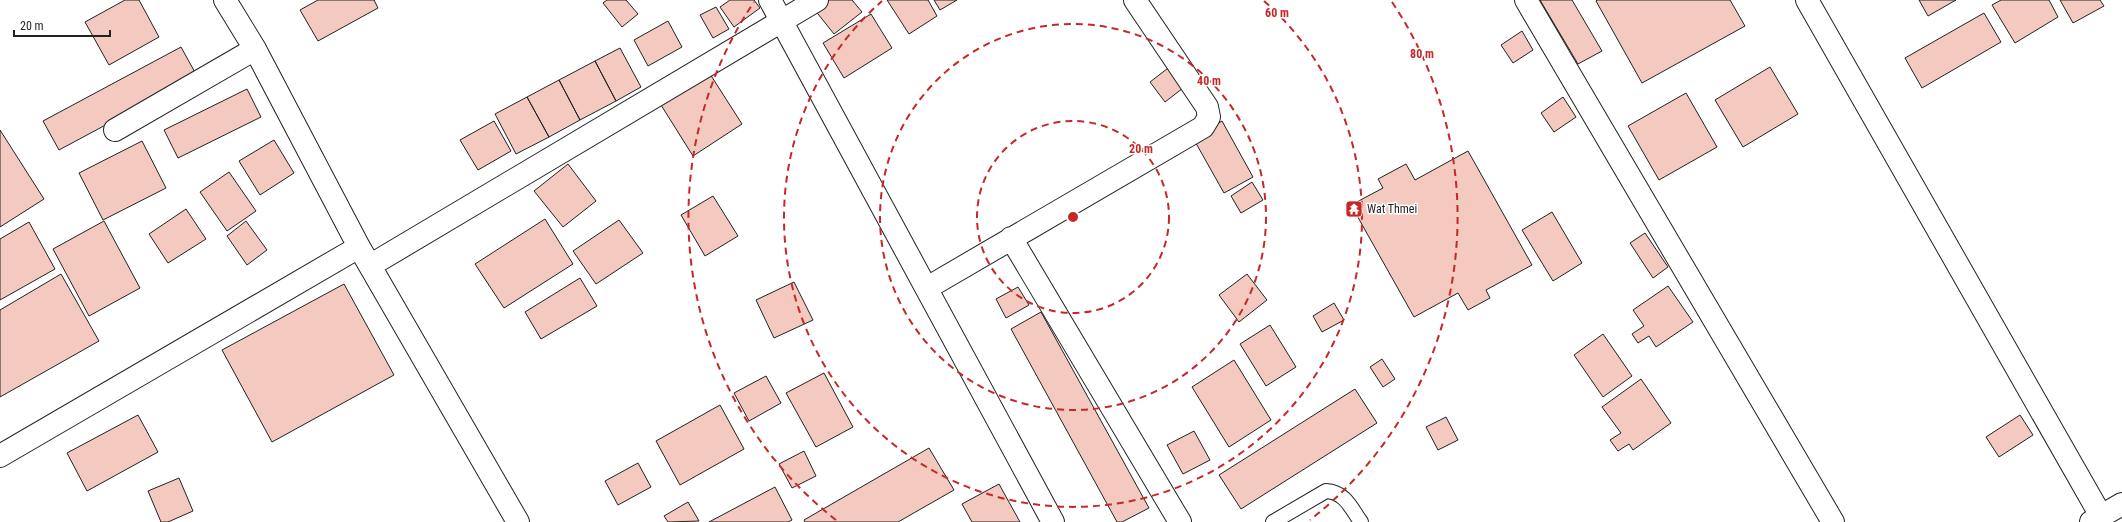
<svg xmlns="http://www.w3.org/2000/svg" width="2122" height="522" viewBox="0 0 2122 522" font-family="'Roboto Condensed',sans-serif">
	<rect width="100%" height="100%" fill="#fff"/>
	<path fill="#f3c9c0" stroke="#222" d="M125,0H139L159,37L109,65L85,22Z
		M318,0H374L378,8L318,41L300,10Z
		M607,0H626L638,14L622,27L603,3Z
		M730,0H754L760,8L734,27L720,7Z
		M826,0H852L862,12L834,34L814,9Z
		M887,0H928L937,16L909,34Z
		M934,0H957L940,10Z
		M1540,0H1572L1602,51L1578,64Z
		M1597,0H1730L1745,26L1642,83L1596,1Z
		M1919,0H1956L1928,16Z
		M2001,0H2049L2058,17L2015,43L1992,5Z
		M2060,0H2100L2104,6L2073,23Z
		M716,7L729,29L713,38L700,15Z
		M1984,13L2001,42L1922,88L1905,58Z
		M871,14L892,48L844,78L823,43Z
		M668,21L682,47L648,66L634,40Z
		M1522,31L1533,50L1513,63L1501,45Z
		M181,47L197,76L59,150L43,121Z
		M620,48L641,87L616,101L595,61Z
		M595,61L616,101L580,120L559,80Z
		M1172,65L1187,85L1165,102L1150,82Z
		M1770,67L1798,114L1743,147L1715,100Z
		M710,74L742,124L693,156L661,105Z
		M559,80L580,120L549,137L527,97Z
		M247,89L261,117L178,158L164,130Z
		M1686,93L1717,147L1659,180L1628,126Z
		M527,97L549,137L516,154L495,114Z
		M1563,97L1576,117L1554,132L1541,113Z
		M494,121L511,151L478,170L460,140Z
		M1222,121L1253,177L1224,193L1193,138Z
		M0,130L44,199L0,227Z
		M274,140L294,173L260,195L239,161Z
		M142,141L166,188L103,220L79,173Z
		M1468,151L1532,265L1486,290L1490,298L1468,310L1458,293L1414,317L1351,205L1383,188L1378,179L1406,164L1415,180Z
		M568,164L596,201L563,227L534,191Z
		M229,172L256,211L227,231L200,192Z
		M1252,182L1263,200L1241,213L1231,196Z
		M713,196L738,236L705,256L681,215Z
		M186,209L206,239L168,263L149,234Z
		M1552,212L1582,263L1553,281L1522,230Z
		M545,219L573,264L504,308L475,264Z
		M619,220L643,253L596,284L573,251Z
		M104,221L140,288L89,316L53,249Z
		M246,221L267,250L247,265L227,236Z
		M29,222L55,269L0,300V239Z
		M1645,233L1668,267L1653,278L1630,243Z
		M61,274L99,341L0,397V310Z
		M1247,274L1267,300L1239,322L1219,295Z
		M580,278L597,306L541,339L525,312Z
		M794,282L813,320L774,338L756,300Z
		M344,284L394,375L272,442L222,350Z
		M1668,286L1693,322L1656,347L1649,336L1638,343L1632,334L1644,326L1633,310Z
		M1018,287L1029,305L1006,318L996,299Z
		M1334,303L1344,320L1322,332L1313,316Z
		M1041,312L1149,508L1122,522H1117L1011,329Z
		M1270,325L1296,367L1266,386L1240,344Z
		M1603,334L1632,376L1603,397L1574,355Z
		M1382,359L1395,379L1383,387L1370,367Z
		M1234,360L1271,420L1229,447L1192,387Z
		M824,373L853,427L816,447L786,393Z
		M766,376L781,403L749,421L734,393Z
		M1641,379L1671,423L1633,450L1629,444L1618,451L1610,440L1621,433L1602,407Z
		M1355,389L1377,423L1241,509L1219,475Z
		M720,405L744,449L680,485L656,441Z
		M138,415L158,452L87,491L67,453Z
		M2020,415L2033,435L1999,457L1986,437Z
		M1446,417L1458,440L1438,450L1426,427Z
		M1194,431L1210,460L1183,474L1167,445Z
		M929,448L954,490L898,522H805L804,520Z
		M804,451L816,476L792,488L779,464Z
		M638,463L651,487L618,505L605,481Z
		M179,478L193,511L168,522H161L148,491Z
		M999,484L1020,522H972L962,504Z
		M775,487L792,520L788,522H709Z
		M688,502L699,521L668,522L664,516Z"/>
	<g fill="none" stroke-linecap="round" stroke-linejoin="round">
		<g stroke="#222" stroke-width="16">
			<path id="lane" d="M1273,522L1326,491C1345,492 1351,508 1361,522"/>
		</g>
		<g stroke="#222" stroke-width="24">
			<path id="street" d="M225,0L255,49L359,247L518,522
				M770,0L1053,522
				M1526,0L1833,522
				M1807,0L2101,516
				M115,130L255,49
				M1011,238L1180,522
				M371,265L817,0
				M927,288L1203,127L1209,117L1207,107L1135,0
				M0,456L359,247"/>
		</g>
		<g stroke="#222" stroke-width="24">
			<path id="secondary" d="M2091,522L2122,504"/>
		</g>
		<use href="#lane" stroke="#fff" stroke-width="14"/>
		<use href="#street" stroke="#fff" stroke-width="22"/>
		<use href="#secondary" stroke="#fff" stroke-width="22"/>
	</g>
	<g fill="none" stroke="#c62828" stroke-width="2" stroke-dasharray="7 5">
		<circle cx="1073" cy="217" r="96"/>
		<circle cx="1073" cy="217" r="193"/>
		<path d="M1264 1A289 289 0 1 1 882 1"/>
		<path d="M836 520A385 385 0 0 1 754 2M1392 2A385 385 0 0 1 1310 520"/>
	</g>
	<defs>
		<g id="temple-square" transform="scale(0.9)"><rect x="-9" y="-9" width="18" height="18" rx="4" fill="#c62828" stroke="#fff"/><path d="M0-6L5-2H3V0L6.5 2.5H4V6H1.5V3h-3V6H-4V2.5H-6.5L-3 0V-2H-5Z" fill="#fff"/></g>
	</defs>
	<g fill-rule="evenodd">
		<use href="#temple-square" x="1354" y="209"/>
	</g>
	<g text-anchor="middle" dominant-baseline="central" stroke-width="3" stroke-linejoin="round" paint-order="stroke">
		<g font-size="12" fill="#222" stroke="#fff" text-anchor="start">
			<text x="1367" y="209">Wat Thmei</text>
		</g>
	</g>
	<circle cx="1073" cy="217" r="6" fill="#c62828" stroke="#fff" stroke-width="2"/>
	<g font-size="12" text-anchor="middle" font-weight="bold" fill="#c62828" stroke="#fff" stroke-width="3" stroke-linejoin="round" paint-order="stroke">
		<text x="1277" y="17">60 m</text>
		<text x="1422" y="58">80 m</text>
		<text x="1209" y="85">40 m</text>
		<text x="1141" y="153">20 m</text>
	</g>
	<path d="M14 30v6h96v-6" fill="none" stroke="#222222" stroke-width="2"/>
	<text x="20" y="30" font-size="12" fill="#222222" stroke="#ffffff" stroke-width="3" paint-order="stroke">20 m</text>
</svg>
